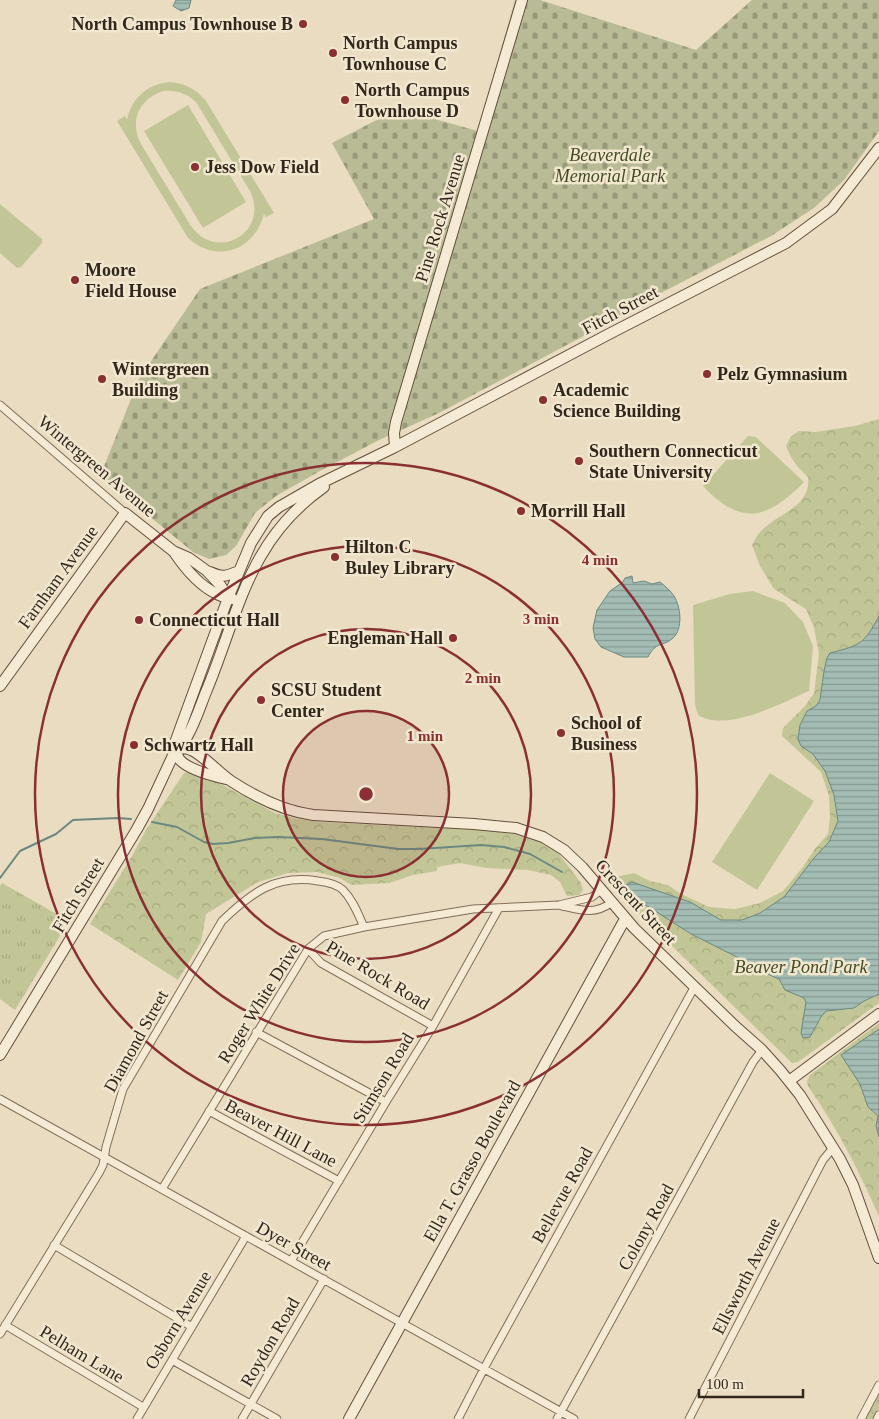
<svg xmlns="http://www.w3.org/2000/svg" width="879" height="1419" viewBox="0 0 879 1419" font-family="'Times New Roman',serif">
	<defs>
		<pattern id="grass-tufts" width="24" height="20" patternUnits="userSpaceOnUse" patternTransform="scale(1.25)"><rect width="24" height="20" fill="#c2c696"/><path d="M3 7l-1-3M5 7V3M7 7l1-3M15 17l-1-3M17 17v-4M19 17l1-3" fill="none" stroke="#a7aa81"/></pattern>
		<pattern id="cemetery-stones" width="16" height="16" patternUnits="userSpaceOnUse" patternTransform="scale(1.25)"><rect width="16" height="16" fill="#b8bb95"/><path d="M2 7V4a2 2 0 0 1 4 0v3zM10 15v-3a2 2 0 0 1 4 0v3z" fill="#969879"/></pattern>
		<pattern id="park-crowns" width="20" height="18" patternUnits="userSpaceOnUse" patternTransform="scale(1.25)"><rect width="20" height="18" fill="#c2c696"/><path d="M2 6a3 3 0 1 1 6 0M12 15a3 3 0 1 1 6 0" fill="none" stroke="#a7aa81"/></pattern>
		<pattern id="water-rules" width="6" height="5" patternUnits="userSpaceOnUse" patternTransform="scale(1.25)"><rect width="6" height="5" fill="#a3bcb4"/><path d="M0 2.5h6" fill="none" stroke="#859992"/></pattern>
	</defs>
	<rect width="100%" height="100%" fill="#e9dcc0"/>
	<path fill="url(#grass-tufts)" d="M2,883L69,921L15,1010L0,999V886Z"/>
	<path fill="url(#cemetery-stones)" d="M515,0H540L696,50L752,0H879V131L844,180L814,208L771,236L657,295L595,330L439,413L379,440L320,471L276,496L255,513L236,546L226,555L209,559L193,552L132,502L101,474L139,379L200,289L374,219L332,143L398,109L478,131Z"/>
	<path fill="url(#park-crowns)" d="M879,419V1003L798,1062L792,1063L636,911L609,881L620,876L634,873L650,881L668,885L681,894L709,907L735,909L760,903L783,891L803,867L814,850L828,834L830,817L829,796L821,772L782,736L783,728L805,706L814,693L819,654L814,628L806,609L774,589L760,566L752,545C755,540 758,533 763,529C780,513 812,505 808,477C798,468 791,459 786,446L791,436L799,431L815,432L855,426Z
		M190,772L217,782L275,813L297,819L322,822L482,830L514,834L540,842L559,854L581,883L583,890L579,895L567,896L560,882L551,875L528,870L486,868L460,863L437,867V871L413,875L389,883L351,885L340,878L317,872L288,873L258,882L206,914L201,942L178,980L90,924L132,856L146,830L184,773Z
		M879,1023V1217C860,1171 836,1127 808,1086L807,1081L810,1075Z
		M879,1393V1408L873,1419H866Z"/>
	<path fill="#c2c696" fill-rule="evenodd" d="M169,82C185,83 196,89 206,101L274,213L266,217L264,214C254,251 217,264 188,238L117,121L125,116L127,120C132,98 146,85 169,82ZM163,91C176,90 186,93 196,102L250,191C270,232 217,263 191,226L141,144C129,121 139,99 163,91Z
		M188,105L246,202L203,228L144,131Z
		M0,204L42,239V243L21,267L17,268L0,253Z
		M748,436L756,437L804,482C768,519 741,527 703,486Z
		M753,591L785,603L803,622L813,646L809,691C781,703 727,733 698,715L695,704L693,605L730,594Z
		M770,773L814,801L757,890L712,862Z"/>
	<path fill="url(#water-rules)" stroke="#6b8981" d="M176,0H191L189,8L181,11L173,6Z
		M632,576L633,583L644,581L652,584L660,582C665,586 671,591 674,596C681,607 683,629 673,638C663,647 656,641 648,657H624L601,647L595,639L593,628L597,610L610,591L623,582L625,578Z
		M879,616V994L864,1001L854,1008L826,1011L821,1017L810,1037L803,1038L801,1033L806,1002L804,998L785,990L779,979L744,964L741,959L691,934L649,907L633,899L625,893L626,885L632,882L690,902L721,920H742L760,913L784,897L814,858L829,842L838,821L834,795L825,771L813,754L801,746L798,739L800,725L807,711L816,706L820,700L824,671L827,658L830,653C861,645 864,644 879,616Z
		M879,1029V1137L876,1126L878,1116L868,1107L860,1084L841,1055Z"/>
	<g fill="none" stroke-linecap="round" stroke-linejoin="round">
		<path stroke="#6b8981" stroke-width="2" d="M152,822L177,827L204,842L213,844L228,843L255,838L278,837L322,839L398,849H419L481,845L504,847L530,854L562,872
			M0,878L20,851L56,834L73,820L118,818L131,819"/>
		<g stroke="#816e5a" stroke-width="9">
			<path id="street" d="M0,405L125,513
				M562,906C581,910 594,915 611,903
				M308,949L321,963L433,1026
				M256,1032L386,1102
				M0,1099L574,1419
				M209,1111L339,1181
				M162,1189L308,949L324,936L364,927L473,909L559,905L592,897L601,890
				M54,1245L192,1327
				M291,1261L386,1102L433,1026L499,908
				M5,1325L143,1407
				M0,1334L99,1173L103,1165L106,1147L123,1089L222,921C251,893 275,874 318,881C326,882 337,884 343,890C353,900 358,914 364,927
				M172,1360L277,1419
				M137,1419L246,1236
				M242,1419L324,1279
				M458,1419L488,1361L695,986
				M557,1419L753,1062L762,1050
				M689,1419L823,1160L833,1148
				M861,1419L879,1385
				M877,1419L879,1415"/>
		</g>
		<g stroke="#634f3d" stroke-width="12">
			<path id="secondary" d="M395,447L394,433L396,422L522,0
				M174,552C184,567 200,586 217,594C222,597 228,598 233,599
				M210,572C223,578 227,576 239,571
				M0,686L125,513L173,551L189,558L207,571L221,586L228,598
				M176,749C181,748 186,748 191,750C202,754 220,774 231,781C257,798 283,811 313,815L474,824L516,828L543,837L564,850L582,867L634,928L735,1026L762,1050L780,1070L800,1095L840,1159L853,1185L879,1258
				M176,749C178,746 182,744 184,741C192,732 201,704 206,692C239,613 247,541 324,487
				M176,749C177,753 177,757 180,760C189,770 213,776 226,779
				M0,1055L137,829L148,809L176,749V740L180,729L228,598L251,543L268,516L279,507L319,484L395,447L609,334L786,243L832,209L879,148
				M789,1081L879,1014
				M349,1419L625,919"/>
		</g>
		<use href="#street" stroke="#f5ead3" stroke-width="7"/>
		<use href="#secondary" stroke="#f5ead3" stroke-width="10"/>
	</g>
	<circle cx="366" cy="794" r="83" fill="#8a2f32" fill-opacity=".12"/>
	<g fill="none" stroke="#8a2f32" stroke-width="2.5">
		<circle cx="366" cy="794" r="83"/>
		<circle cx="366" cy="794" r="165"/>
		<circle cx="366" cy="794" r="248"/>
		<circle cx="366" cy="794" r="331"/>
	</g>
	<g fill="#8a2f32" stroke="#f1e7cf" stroke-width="2">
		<circle cx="303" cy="24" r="5"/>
		<circle cx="333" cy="53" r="5"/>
		<circle cx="345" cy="100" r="5"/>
		<circle cx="195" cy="167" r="5"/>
		<circle cx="75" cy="280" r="5"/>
		<circle cx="707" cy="374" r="5"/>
		<circle cx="102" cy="379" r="5"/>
		<circle cx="543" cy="400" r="5"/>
		<circle cx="579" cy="461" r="5"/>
		<circle cx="521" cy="511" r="5"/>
		<circle cx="335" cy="557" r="5"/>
		<circle cx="139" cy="620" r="5"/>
		<circle cx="453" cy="638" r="5"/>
		<circle cx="261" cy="700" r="5"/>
		<circle cx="561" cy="733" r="5"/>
		<circle cx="134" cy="745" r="5"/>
	</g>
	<g text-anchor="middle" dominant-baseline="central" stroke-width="5" stroke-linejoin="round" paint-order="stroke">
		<g font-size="18" font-weight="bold" fill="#32271d" stroke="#f1e7cf" text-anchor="start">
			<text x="293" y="24" text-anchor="end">North Campus Townhouse B</text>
			<text x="343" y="43">North Campus<tspan x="343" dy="21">Townhouse C</tspan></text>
			<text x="355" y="90">North Campus<tspan x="355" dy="21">Townhouse D</tspan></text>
			<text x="205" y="167">Jess Dow Field</text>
			<text x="85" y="270">Moore<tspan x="85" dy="21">Field House</tspan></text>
			<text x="112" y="369">Wintergreen<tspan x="112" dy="21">Building</tspan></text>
			<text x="717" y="374">Pelz Gymnasium</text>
			<text x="553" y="390">Academic<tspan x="553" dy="21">Science Building</tspan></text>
			<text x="589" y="451">Southern Connecticut<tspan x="589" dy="21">State University</tspan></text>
			<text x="531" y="511">Morrill Hall</text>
			<text x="345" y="547">Hilton C<tspan x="345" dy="21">Buley Library</tspan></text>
			<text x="149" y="620">Connecticut Hall</text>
			<text x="443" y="638" text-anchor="end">Engleman Hall</text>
			<text x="271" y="690">SCSU Student<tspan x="271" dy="21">Center</tspan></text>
			<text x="571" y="723">School of<tspan x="571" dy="21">Business</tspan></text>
			<text x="144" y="745">Schwartz Hall</text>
		</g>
		<g font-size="18" font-style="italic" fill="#444c25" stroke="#f1e7cf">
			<text x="610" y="155">Beaverdale<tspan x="610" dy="21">Memorial Park</tspan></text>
			<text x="801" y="967">Beaver Pond Park</text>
		</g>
		<g font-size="18" fill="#32271d" stroke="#f1e7cf">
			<text transform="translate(440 218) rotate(-73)">Pine Rock Avenue</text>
			<text transform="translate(620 310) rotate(-28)">Fitch Street</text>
			<text transform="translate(97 466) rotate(40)">Wintergreen Avenue</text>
			<text transform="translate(58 577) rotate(-54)">Farnham Avenue</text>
			<text transform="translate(78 895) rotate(-59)">Fitch Street</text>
			<text transform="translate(636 902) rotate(47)">Crescent Street</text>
			<text transform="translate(378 975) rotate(31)">Pine Rock Road</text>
			<text transform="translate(259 1003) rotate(-58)">Roger White Drive</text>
			<text transform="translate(136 1041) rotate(-61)">Diamond Street</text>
			<text transform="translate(383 1078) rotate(-59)">Stimson Road</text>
			<text transform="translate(281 1133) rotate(28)">Beaver Hill Lane</text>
			<text transform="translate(472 1161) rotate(-61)">Ella T. Grasso Boulevard</text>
			<text transform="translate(562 1195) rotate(-61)">Bellevue Road</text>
			<text transform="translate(646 1227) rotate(-61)">Colony Road</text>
			<text transform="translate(294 1246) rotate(29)">Dyer Street</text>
			<text transform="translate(746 1276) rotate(-63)">Ellsworth Avenue</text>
			<text transform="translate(178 1320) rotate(-59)">Osborn Avenue</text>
			<text transform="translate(270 1342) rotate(-60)">Roydon Road</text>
			<text transform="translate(82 1354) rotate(31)">Pelham Lane</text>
		</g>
	</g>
	<circle cx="366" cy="794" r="8" fill="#8a2f32" stroke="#f1e7cf" stroke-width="2.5"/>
	<g font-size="15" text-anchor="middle" font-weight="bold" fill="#8a2f32" stroke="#f1e7cf" stroke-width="5" stroke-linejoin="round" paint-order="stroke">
		<text x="600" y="565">4 min</text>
		<text x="541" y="624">3 min</text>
		<text x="483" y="683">2 min</text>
		<text x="425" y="741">1 min</text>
	</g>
	<path d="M699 1389v8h104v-8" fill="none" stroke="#32271d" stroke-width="2.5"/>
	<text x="706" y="1389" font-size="15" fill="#32271d" stroke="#f1e7cf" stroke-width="4" paint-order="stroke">100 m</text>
</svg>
